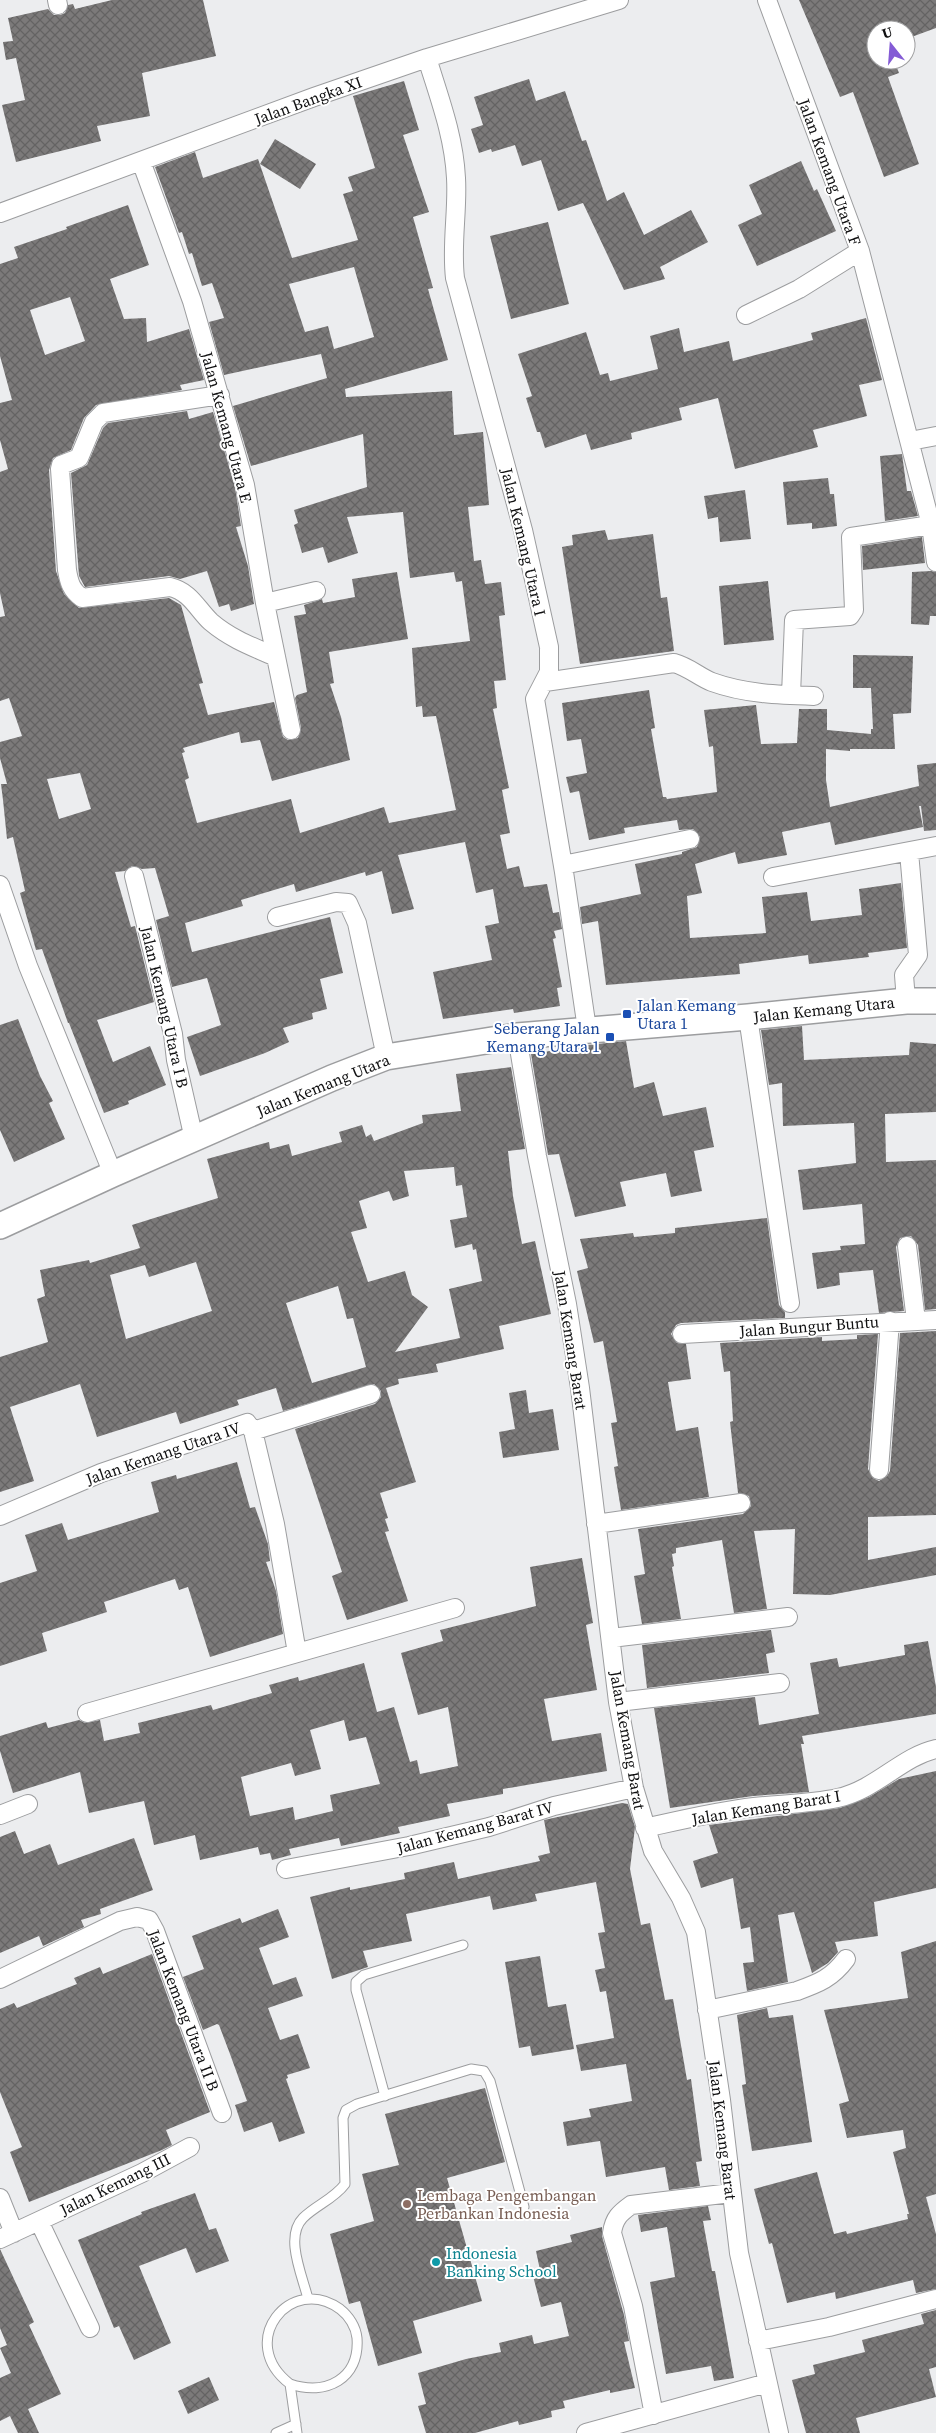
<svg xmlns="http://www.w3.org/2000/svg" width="936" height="2433" viewBox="0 0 936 2433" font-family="'Source Serif 4',serif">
	<defs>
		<pattern id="building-cross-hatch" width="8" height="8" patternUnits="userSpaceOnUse" patternTransform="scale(1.25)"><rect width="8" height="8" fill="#7c7a7a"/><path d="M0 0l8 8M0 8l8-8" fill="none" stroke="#646363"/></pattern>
	</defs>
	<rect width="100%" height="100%" fill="#ecedef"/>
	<path fill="url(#building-cross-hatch)" fill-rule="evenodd" d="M112,0H203L216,56L142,73L150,116L97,126L101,141L16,162L2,105L25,100L16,58L6,60L3,42L13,41L8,18L48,9L54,15H60L65,13L68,5L73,4L75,9Z
		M799,0H936V28L906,39V30H876V60H894L899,73L888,77L919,164L884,177L853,92L840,97Z
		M529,79L536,101L565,91L582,141L586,140L607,201L624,192L644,235L691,210L708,242L660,267L665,279L624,290L583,203L558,211L541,160L522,166L515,145L492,152L491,149L479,153L471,129L483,125L474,97Z
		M404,81L419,130L403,135L429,212L413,217L433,288L428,289L448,360L345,389L346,397L452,391L454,435L483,432L489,505L468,507L474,561L481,560L485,584L501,582L505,615L499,616L506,680L494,681L497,708L493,709L509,788L502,790L510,833L500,835L507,869L519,866L524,887L547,884L553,913L559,912L562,929L554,931L556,938L553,939L562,987L557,988L560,1006L514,1013L513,1009L443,1019L433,972L492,960L485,926L499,923L493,889L476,893L465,842L398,855L414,909L392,914L382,871L366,876L365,872L296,892L294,884L241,900L243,906L185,923L192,952L330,917L343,973L320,979L327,1009L312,1013L313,1019L283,1028L289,1042L265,1053L200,1076L187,1037L221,1025L207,978L172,987L156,920L169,916L155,868L142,869L132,866L125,871L115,872L131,927L135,926L154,1002L97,1020L113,1062L150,1046L166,1085L128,1101L129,1104L104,1113L69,1023H68L42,949L36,950L20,893L25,891L13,837L7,839L3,800L1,784H7L0,758V742L22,736L9,698L0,701V617L5,616L0,593V472L8,469L0,440V403L12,400L0,356V264L18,258L14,247L67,229L66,227L128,205L149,265L110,279L124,319L146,318L147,342L189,329L204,380L180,385L182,390L96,405L84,418L71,450L53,458L49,470L56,571L64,594L79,608L169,598L181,605L203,683L199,684L208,715L274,702L283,737L288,740L298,738L301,728L295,698L297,695L307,692L294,616L306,614L304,605L322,599L323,603L355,597L352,579L397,572L408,639L329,652L334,683L330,684L341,717L350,760L272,781L260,740L241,743L239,732L183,748L185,752L182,753L189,778L185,780L197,823L291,799L300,833L384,807L389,823L456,810L436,716L423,717L422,706L416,707L412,648L470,641L462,581L456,582L454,572L410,578L403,512L347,517L358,553L328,563L323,547L302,553L294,525L298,523L294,510L367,487L363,434L251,466L233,406L327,378L321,354L224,375L209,322L224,318L212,283L202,286L192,253L189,254L182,232L179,233L155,167L195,152L203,178L258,159L292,258L358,240L343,194L353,191L348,177L375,168L353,96ZM354,267L374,337L334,349L328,326L305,332L289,284ZM70,297L85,341L45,355L30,310ZM80,773L91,809L59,819L47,779Z
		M275,139L316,164L300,189L260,164Z
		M801,161L814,191L817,189L836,231L757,266L738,225L762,214L749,185Z
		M548,222L569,304L511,319L490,236Z
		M866,318L882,380L859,385L867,416L813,430L818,447L735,469L718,398L679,408L682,420L631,433L632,439L591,450L586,434L545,448L540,432H537L526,398L532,396L518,354L586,332L600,375L608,373L610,381L658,369L650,336L679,328L684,352L729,341L733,361L813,340L811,333Z
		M187,411L189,419L213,412L235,487L241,526L236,527L248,566L254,604L231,611L229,604L219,607L207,571L180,579L169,576L85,587L79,576L71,473L87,465L103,428L108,423Z
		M902,454L907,491H911L918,516L885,521L880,456Z
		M828,478L830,494H834L837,526L812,529V523L787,525L783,482Z
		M745,490L751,539L720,542L718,517L708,519L704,496Z
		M605,530L608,540L653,534L661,598L667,597L674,651L580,664L562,547L573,545L572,535Z
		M922,537L925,563L863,570L862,546Z
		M931,571L936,572V616H930L929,625L911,624L912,572Z
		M768,581L774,640L724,645L719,586Z
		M853,655L913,656L911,713L893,714L895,749H850V751L826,749V780L830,807L919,786L917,765L936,763V830L924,831L921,806H919L923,827L835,845L830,822L782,832L787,855L738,864L735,852L695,864L702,893L687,896L690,938L766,933L762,897L807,892L811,921L862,915L859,889L901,883L907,948L868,953L869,957L809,964L808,955L739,964L740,974L606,985L598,921L582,924L580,907L641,894L635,864L682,854V852L697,847L700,837L693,829L679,830L677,820L624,828L625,833L589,840L579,791L570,793L566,777L587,773L581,739L567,741L562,703L649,690L655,728L651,729L663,797H666L667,799L717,792L713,746L709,747L704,710L756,705L761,744L797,743L799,709H827V730L871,734V729H873L871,688H853Z
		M18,1019L40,1076L53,1101L49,1103L65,1139L14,1162L0,1130V1025Z
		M802,1026L804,1060L909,1055L910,1042L936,1044V1112L885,1114L886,1162L936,1160V1309L925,1310L918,1245L911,1236L900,1238L896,1247L904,1311L879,1313L873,1270L839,1273L840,1285L817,1289L812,1253L841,1250L840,1246L865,1244L862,1204L803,1210L798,1170L856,1163L854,1123L783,1126L782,1083L769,1085L761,1030Z
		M626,1041L634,1088L654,1082L663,1116L706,1107L714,1147L694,1151L702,1191L671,1197L666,1173L620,1182L626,1206L575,1217L559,1154L548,1155L531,1054L588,1045Z
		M511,1067L525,1149L508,1151L513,1196L522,1244L535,1241L551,1314L499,1326L504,1349L436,1364L438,1372L398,1379L399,1384L386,1388L416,1482L380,1493L388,1518L385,1519L389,1531L385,1532L408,1601L347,1620L332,1576L342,1572L295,1429L375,1404L381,1397V1391L374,1384L283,1411L276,1388L237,1400L239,1405L180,1424L176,1412L97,1437L80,1384L10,1407L34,1481L0,1492V1357L48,1342L37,1299L45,1296L40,1270L89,1260L90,1263L140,1248L132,1225L218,1198L207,1159L269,1142L270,1149L289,1144L292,1156L342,1142L339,1132L362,1125L366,1137L371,1134L374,1141L423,1123L422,1115L461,1111L456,1074ZM454,1167L456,1186L462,1185L467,1217L450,1220L455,1248L472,1244L473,1250L476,1249L482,1281L449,1289L460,1338L395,1352L428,1307L412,1295L405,1271L368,1282L351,1232L367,1228L359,1201L389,1191L393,1201L409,1196L404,1171ZM196,1262L212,1311L126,1339L110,1275L145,1265L149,1277ZM338,1286L347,1319L353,1318L366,1367L312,1383L286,1303Z
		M767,1218L779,1305L785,1312V1318L681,1323L676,1325L671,1334L677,1343L686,1344L691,1379L668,1382L676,1431L698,1427L709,1497L621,1510L614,1467L618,1466L611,1423L617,1422L603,1341L594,1343L577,1271L588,1268L580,1239L633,1233L634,1237L675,1233V1228Z
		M936,1331V1515L868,1517V1560L936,1547V1575L830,1595L793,1594L795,1529L754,1531L767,1609L734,1613L722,1540L676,1548V1553L672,1554L674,1566L672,1567L681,1619L642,1624L634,1576L645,1574L638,1529L743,1514L751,1506L749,1496L738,1493L730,1422L733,1421L730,1371L724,1372L720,1343L822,1337V1341L857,1339V1335L878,1334L868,1469L873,1478L879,1481L887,1476L890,1471L900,1333Z
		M526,1390L529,1413L553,1409L559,1450L503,1458L499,1432L515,1429L509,1393Z
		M237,1462L250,1508L255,1507L268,1544L270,1561L266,1562L276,1591L283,1634L210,1657L188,1587L179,1590L175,1579L104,1602L107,1612L42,1633L47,1651L0,1666V1583L37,1571L25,1535L62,1523L68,1540L159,1512L151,1482L176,1475L177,1479Z
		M582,1558L593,1623L586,1625L597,1690L544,1699L552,1741L601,1733L607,1771L503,1789V1794L447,1804L450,1816L398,1827L400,1833L341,1846L339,1838L289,1849L291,1855L272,1860L270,1853L260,1855L258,1847L200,1860L195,1835L154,1845L144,1801L89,1813L80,1772L13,1793L0,1751V1736L46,1722L48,1728L79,1720L85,1723L100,1720L104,1741L140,1733L138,1723L211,1705L213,1710L272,1693L269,1685L298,1677L299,1681L364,1663L377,1712L394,1707L410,1762L417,1760L420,1774L458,1766L448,1707L418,1715L401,1653L443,1641L440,1630L536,1606L530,1567ZM344,1720L349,1741L366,1737L380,1784L330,1795L333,1811L295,1820L293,1807L250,1816L241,1777L291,1763L295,1776L321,1769L310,1730Z
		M771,1630L775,1652L766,1654L769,1673L647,1688L642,1645Z
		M928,1641L936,1687V1714L802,1736L804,1744H801L809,1792L753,1796L670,1808L654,1708L755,1697L759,1725L819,1714L810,1663L837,1658L839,1667L905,1655L904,1645Z
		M936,1771V1888L874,1902L878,1936L835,1942L838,1952L828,1963L812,1973L794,1912L778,1915L788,1982L747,1991L743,1963L754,1962L750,1927L741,1929L733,1878L701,1888L693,1861L718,1853L709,1825L840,1808L869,1797L899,1779Z
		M622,1803L628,1804L635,1827L630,1869L641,1925L650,1923L665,2000L673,1999L687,2080L691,2079L702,2161L696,2162L700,2186L669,2190L665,2167L606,2177L600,2141L567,2146L563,2122L591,2117L589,2109L632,2101L626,2064L581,2071L576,2045L614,2038L606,1991L600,1992L595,1970L605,1968L598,1933L605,1932L596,1882L535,1894L537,1901L493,1910L490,1896L406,1914L412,1941L363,1951L368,1967L332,1979L310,1897L350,1887V1890L405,1879L404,1873L454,1862L458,1879L540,1861L538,1856L550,1853L544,1820Z
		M15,1831L24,1854L50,1844L58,1865L134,1838L153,1890L100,1909L101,1914L81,1920L84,1927L43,1946L39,1936L0,1953V1837Z
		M278,1909L289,1937L259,1948L273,1985L296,1977L303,1996L268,2008L280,2040L298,2034L310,2068L287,2075L288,2078L286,2079L305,2133L279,2142L272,2122L244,2132L235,2105L247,2101L230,2054L219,2025L217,2024L203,2030L183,1977L204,1969L192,1936L240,1918L242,1923Z
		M936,1941V2194L926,2197L936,2234V2289L916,2293L913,2280L836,2299L835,2292L787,2303L772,2243L769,2244L754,2189L817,2172L834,2234L846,2231L847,2234L908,2219L907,2214H909L893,2152L906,2148L903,2130L847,2138L839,2104L849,2101L824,2010L908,1998L901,1952Z
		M152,1954L210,2112L166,2130L172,2145L162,2150L29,2202L10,2152L22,2147L0,2092V2009L14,2003L17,2008L77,1984L74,1978L100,1967L103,1974Z
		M540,1956L548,2007L566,2004L574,2049L532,2056L530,2046L519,2048L505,1962Z
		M767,2008L769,2018L793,2015L812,2142L752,2151L742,2085L746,2084L737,2015Z
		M485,2088L505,2162L447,2178L482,2301L413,2321L422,2353L378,2366L360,2301L349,2304L330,2234L374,2221L362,2174L399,2165L385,2114Z
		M195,2193L209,2230L216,2228L229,2261L196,2273L186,2248L139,2266L171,2343L134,2360L119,2326L114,2328L78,2240L142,2214L141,2212Z
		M708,2206L711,2220L703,2221L712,2271H715L734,2378L714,2381L711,2366L666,2374L650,2282L675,2277L667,2227L641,2232L638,2215Z
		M602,2227V2236L624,2315L629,2341L624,2342L635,2388L610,2393V2390L563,2401L565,2408L551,2411L552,2417L519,2425L518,2421L475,2433H426L418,2406L426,2404L418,2373L466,2359L501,2352L499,2343L532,2335L534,2344L569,2336L561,2302L541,2307L532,2272L540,2270L536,2251L572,2242L570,2235Z
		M0,2249L34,2322L29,2325L61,2394L28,2409L39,2433H18L10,2416L0,2421V2378L11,2373L0,2348L7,2345L0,2328Z
		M936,2310V2367L929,2369L936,2397L856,2418L860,2433H806L792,2380L815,2374L813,2365L865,2352L862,2340L924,2324L921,2314Z
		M209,2377L219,2400L188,2414L178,2391Z"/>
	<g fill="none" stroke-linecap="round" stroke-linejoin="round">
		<g stroke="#9c9d9f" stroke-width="11">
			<path id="lane" d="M385,2096L356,1990V1982L364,1975L463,1945
				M308,2299C303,2277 284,2237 303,2218C316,2205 334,2199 345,2184L343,2118L346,2110L357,2104L471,2069L484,2071L490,2081L524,2207
				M290,2384C326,2396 360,2379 357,2338C356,2327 349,2316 340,2309C291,2273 235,2342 290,2384L297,2433
				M276,2433L296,2424"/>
		</g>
		<g stroke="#9c9d9f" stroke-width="20">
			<path id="street" d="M57,0L58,5
				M767,0L860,251L931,525L936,524
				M427,58C439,97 454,136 456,178C458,211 451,244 455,278L523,530L549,647V672L535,699L564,872L587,1029
				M141,161L192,301L245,485L265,603L291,730
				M0,213L314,97L427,58L619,0
				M746,315L799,289L860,251
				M220,395L103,413L94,422L79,458L61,465L60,469L67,570C69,582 71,590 82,598L170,587C191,592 197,609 211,622C231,639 253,647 276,657
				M910,441L936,436
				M265,603L316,591
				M545,682L674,663C689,667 699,677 712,682C745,694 780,695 814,696
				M791,695L794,620L850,616L854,610L851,537L931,525L936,562
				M563,865L690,839
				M134,876L173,1034L176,1060L194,1139
				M773,877L936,846
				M0,885L28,966L113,1174
				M277,917L336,902L348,903L357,923L386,1057
				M906,1001L904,975L918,955L909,852
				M748,1017L790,1303
				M517,1036L537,1156L567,1304L580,1388L618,1702L634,1788L653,1851L681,1898L696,1932L721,2100L739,2253L779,2433
				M907,1246L916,1321
				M682,1334L936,1320
				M253,1431L371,1394
				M879,1470L890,1321
				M0,1516L101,1473L247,1423L253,1431L275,1524L297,1653
				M596,1524L741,1503
				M611,1638L788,1617
				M618,1702L780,1683
				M87,1713L455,1608
				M0,1815L28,1804
				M645,1828C681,1820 718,1811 754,1807C782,1804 810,1804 838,1798C877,1789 901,1757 936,1749
				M286,1869L409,1846L489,1827L554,1806L634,1788
				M0,1979L120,1921L137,1917L149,1920L155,1931L222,2113
				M707,2010L797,1991C819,1983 832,1978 846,1959
				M0,2198L14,2233
				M39,2221L90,2328
				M0,2239L142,2173L190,2147
				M758,2341L829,2327L936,2299
				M654,2415L633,2306L612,2233C614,2218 620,2213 631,2205L731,2193
				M586,2433L767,2383"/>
		</g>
		<g stroke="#9c9d9f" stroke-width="28">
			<path id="secondary" d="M0,1226L113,1174L332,1078L386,1057L517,1036L748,1017L906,1001H936"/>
		</g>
		<use href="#lane" stroke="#fff" stroke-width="9"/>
		<use href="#street" stroke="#fff" stroke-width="18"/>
		<use href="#secondary" stroke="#fff" stroke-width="25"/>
	</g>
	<g fill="#1a4fb4" stroke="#fff" stroke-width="2">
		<rect x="622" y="1009" width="10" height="10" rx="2.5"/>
		<rect x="605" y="1032" width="10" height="10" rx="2.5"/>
	</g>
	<circle fill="#8d6e63" stroke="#fff" stroke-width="2" cx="407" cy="2204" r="5"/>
	<circle fill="#0f9aa8" stroke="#fff" stroke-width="2" cx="436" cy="2262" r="5"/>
	<g text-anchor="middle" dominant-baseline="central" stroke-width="4" stroke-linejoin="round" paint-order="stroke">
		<g font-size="16" fill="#101011" stroke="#fff">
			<text transform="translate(308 100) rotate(-20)">Jalan Bangka XI</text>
			<text transform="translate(830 172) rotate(70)">Jalan Kemang Utara F</text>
			<text transform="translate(227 427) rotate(75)">Jalan Kemang Utara E</text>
			<text transform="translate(524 542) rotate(77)">Jalan Kemang Utara I</text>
			<text transform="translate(165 1007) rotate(77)">Jalan Kemang Utara I B</text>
			<text transform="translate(824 1009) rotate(-6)">Jalan Kemang Utara</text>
			<text transform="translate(323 1085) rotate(-22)">Jalan Kemang Utara</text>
			<text transform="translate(809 1326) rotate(-4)">Jalan Bungur Buntu</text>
			<text transform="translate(571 1340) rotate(81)">Jalan Kemang Barat</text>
			<text transform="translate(163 1453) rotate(-19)">Jalan Kemang Utara IV</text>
			<text transform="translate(628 1740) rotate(80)">Jalan Kemang Barat</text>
			<text transform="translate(766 1807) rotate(-9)">Jalan Kemang Barat I</text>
			<text transform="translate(475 1827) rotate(-15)">Jalan Kemang Barat IV</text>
			<text transform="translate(184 2010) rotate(69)">Jalan Kemang Utara II B</text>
			<text transform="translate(723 2130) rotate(83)">Jalan Kemang Barat</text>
			<text transform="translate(115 2184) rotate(-26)">Jalan Kemang III</text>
		</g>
		<g font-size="16" fill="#164399" stroke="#fff" text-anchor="start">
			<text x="637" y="1005">Jalan Kemang<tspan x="637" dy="18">Utara 1</tspan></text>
			<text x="600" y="1028" text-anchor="end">Seberang Jalan<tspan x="600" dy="18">Kemang Utara 1</tspan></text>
		</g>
		<g font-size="16" fill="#785e54" stroke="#fff" text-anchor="start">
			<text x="417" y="2195">Lembaga Pengembangan<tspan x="417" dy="18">Perbankan Indonesia</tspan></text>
		</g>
		<g font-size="16" fill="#0d838f" stroke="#fff" text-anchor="start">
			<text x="446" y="2253">Indonesia<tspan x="446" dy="18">Banking School</tspan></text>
		</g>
	</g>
	<g transform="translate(891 45) rotate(343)"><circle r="24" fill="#ffffff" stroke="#9f9fa0"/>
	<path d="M0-4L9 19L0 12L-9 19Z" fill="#845bd5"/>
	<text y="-8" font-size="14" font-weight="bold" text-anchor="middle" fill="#101011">U</text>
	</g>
</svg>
